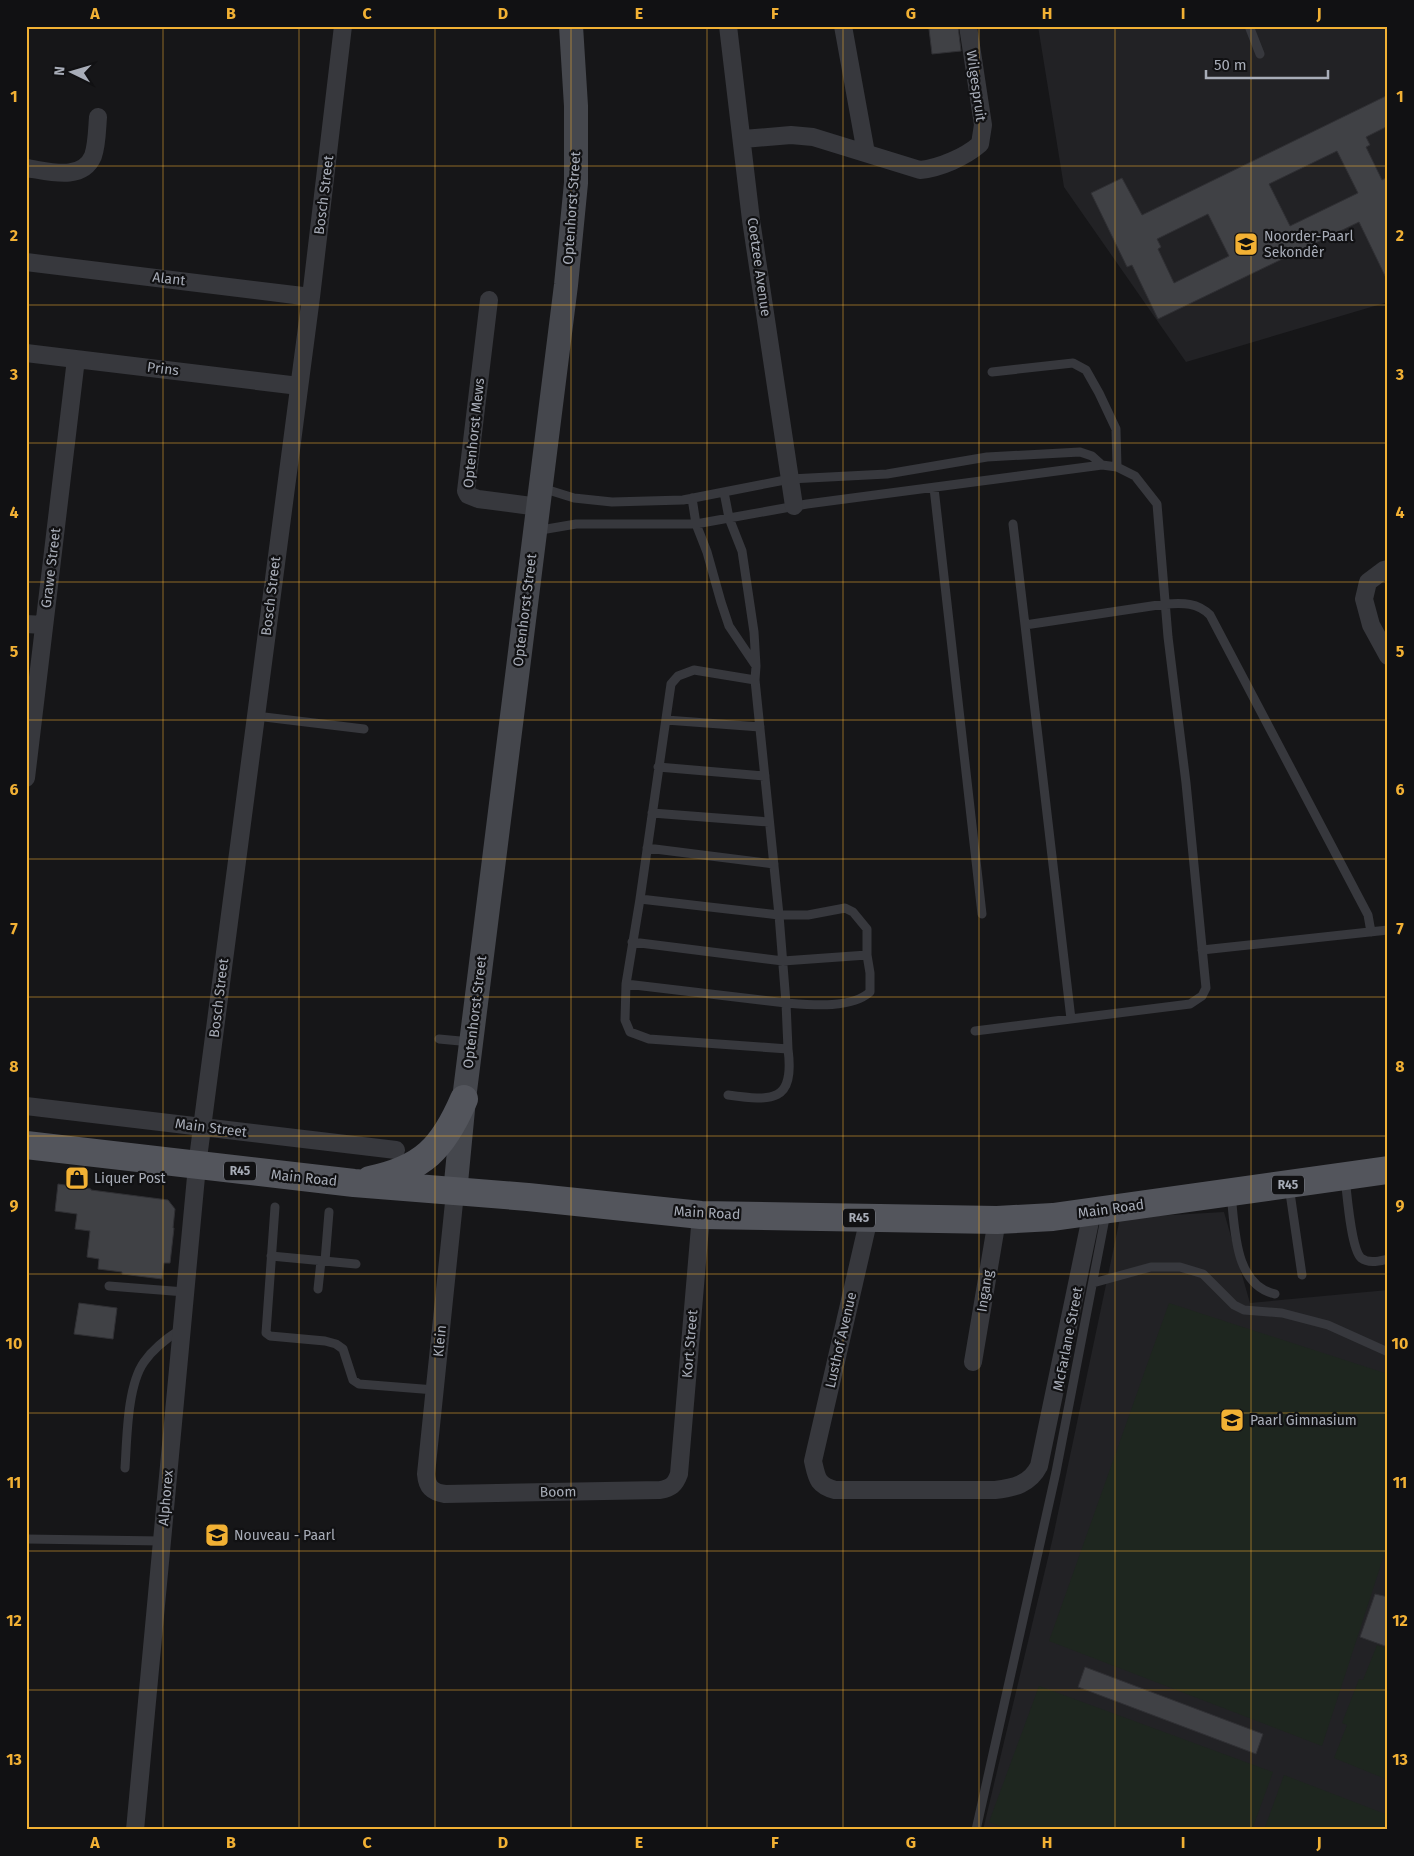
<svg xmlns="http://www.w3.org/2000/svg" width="1414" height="1856" viewBox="0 0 1414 1856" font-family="'Fira Sans',sans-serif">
	<rect width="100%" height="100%" fill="#161618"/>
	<path fill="#222225" d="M1038,26H1388V302L1186,362L1064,187Z
		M1224,1212L1250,1303L1388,1290V1830H983L1053,1537L1120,1218Z"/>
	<path fill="#1e261f" d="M1169,1303L1388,1374V1543L1322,1746L1049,1641Z
		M1377,1645L1388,1649V1780L1334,1758L1347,1725L1342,1723L1359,1679L1363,1680Z
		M1039,1686L1273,1772L1252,1830H1009L989,1822Z
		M1284,1775L1388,1815V1830H1264Z"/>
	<path fill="#404145" stroke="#303034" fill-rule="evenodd" d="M958,26L961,51L932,54L929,29Z
		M1388,95V126L1366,137L1370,145L1366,147L1382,180L1388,177V282L1359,222L1158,319L1132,265L1127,267L1091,193L1122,178L1142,215ZM1337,151L1358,193L1290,226L1269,184ZM1208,214L1229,256L1174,283L1158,249L1161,247L1157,239Z
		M58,1184L91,1189V1190L168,1200L175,1209L173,1228H174L170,1263H164L162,1279L122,1274V1272L98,1269L99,1259L87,1257L90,1231L75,1229L77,1214L55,1211Z
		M79,1303L117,1308L113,1339L74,1334Z
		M1375,1594L1388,1597V1647L1360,1637Z
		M1085,1667L1263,1734L1256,1754L1078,1687Z"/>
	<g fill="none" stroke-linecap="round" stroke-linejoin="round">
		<path stroke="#37383d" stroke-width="9" d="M1249,26L1260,54
			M992,372L1073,363L1086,370L1099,393L1116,429L1117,467
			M542,488L574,498L612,502L683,500L790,479L887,474L987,457L1080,452L1092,456L1102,465
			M934,488L982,914
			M692,498L696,524L707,552L721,602L729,626L756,666L754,632L742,551L729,518L724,492
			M1013,524L1025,625
			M535,531L576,524H696L807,504L1102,465L1117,467L1135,476L1157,504L1168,637L1186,783L1206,988L1202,996L1190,1004L975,1031
			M755,680L694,670L678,676L671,684L640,899L779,915L755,680L756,666
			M256,716L364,729
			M666,720L760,727
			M658,767L765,776
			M652,813L769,822
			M647,848L774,864
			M845,908L853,912L867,929V955L870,973V992C851,1009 811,1005 786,1003L779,915H808Z
			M632,942L783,961L867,955
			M1202,950L1388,930
			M626,984L625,1020L630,1032L649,1039L788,1049L786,1003L626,984L640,899
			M1071,1019L1025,625L1165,604C1183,603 1197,602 1210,615L1368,915L1371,932
			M439,1039L471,1042
			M728,1095C772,1101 795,1103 788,1049
			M1345,1178C1347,1193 1351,1249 1361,1258C1369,1264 1379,1261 1388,1259
			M1289,1186L1302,1275
			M1231,1194C1235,1228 1234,1285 1275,1294
			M275,1207L266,1333L270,1336L325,1341L336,1344L343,1349L353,1380L359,1384L435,1390
			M271,1256L356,1264
			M325,1261L329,1212
			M1093,1283L1151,1267H1180L1203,1274L1234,1305L1244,1310L1282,1313L1328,1325L1388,1352
			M109,1286L185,1292
			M318,1289L321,1261
			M125,1468C127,1439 127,1386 144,1362C153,1349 167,1338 181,1329
			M26,1539L162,1541
			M976,1830L1056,1472L1106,1213"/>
		<path stroke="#37383d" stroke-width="18" d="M728,26L751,220L794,506
			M843,26L866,153
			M743,139L791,135L813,137L920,170C940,168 965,157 980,144L983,125L968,26
			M26,168C48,171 82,182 93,156C97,145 97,129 98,117
			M26,262L311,297
			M489,300L466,491L468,495L478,499L539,507
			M26,353L299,386
			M1388,569L1384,570L1368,582L1364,599L1371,625L1388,656
			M26,624L44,625
			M26,778L76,359
			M26,1106L396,1150
			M455,1193L426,1474C427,1487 432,1492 445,1494L660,1490C671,1488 675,1485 679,1474L701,1215
			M869,1218L813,1461C817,1478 817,1485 835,1490H995C1014,1488 1030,1484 1039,1466L1092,1212
			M973,1362L997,1220
			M135,1830L197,1166L311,297L343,26"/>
		<path stroke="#45474d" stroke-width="24" d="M455,1193L464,1099L566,285L576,183V106L571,26"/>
		<path stroke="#53555c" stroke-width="28" d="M26,1145L354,1183L528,1197L701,1215L997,1220L1053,1217L1388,1170
			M370,1180C423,1169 443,1148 464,1099"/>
	</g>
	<path fill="none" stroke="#f2b134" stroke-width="1" stroke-opacity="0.55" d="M163,26V1830M299,26V1830M435,26V1830M571,26V1830M707,26V1830M843,26V1830M979,26V1830M1115,26V1830M1251,26V1830M26,166H1388M26,305H1388M26,443H1388M26,582H1388M26,720H1388M26,859H1388M26,997H1388M26,1136H1388M26,1274H1388M26,1413H1388M26,1551H1388M26,1690H1388"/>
	<defs>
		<g id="school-square" transform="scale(1.25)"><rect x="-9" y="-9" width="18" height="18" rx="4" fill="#f2b134" stroke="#111113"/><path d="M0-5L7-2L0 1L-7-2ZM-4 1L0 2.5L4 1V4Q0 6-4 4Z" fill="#111"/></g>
		<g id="shop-square" transform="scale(1.25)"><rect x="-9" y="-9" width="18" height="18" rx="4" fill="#f2b134" stroke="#111113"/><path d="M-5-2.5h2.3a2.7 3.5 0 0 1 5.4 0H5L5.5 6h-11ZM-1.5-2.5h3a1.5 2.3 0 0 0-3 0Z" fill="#111"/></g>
	</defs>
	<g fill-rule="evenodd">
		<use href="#school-square" x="1246" y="244"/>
		<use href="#shop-square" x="77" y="1178"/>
		<use href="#school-square" x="1232" y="1420"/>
		<use href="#school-square" x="217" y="1535"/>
	</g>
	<g text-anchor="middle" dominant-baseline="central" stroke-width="4.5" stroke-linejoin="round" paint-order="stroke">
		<g fill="#111113" stroke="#7b7e86" stroke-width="1">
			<rect x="224" y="1161.5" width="32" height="19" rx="4"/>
			<rect x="1272" y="1175.5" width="32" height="19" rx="4"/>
			<rect x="843" y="1208.5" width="32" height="19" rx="4"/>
		</g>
		<g font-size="12" font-weight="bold" fill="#a8adb8">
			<text x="240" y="1171">R45</text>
			<text x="1288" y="1185">R45</text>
			<text x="859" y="1218">R45</text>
		</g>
		<g font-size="14" fill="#a8adb8" stroke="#111113">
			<text transform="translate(976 86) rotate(82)">Wilgespruit</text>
			<text transform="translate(324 195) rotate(-83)">Bosch Street</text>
			<text transform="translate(572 208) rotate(-86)">Optenhorst Street</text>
			<text transform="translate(759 267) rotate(82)">Coetzee Avenue</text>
			<text transform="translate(169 279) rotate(7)">Alant</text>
			<text transform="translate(163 369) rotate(7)">Prins</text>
			<text transform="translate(474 433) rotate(-84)">Optenhorst Mews</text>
			<text transform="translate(51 568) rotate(-83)">Grawe Street</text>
			<text transform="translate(271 596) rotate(-83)">Bosch Street</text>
			<text transform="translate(525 610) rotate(-83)">Optenhorst Street</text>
			<text transform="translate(219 998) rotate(-83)">Bosch Street</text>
			<text transform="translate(475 1012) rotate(-83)">Optenhorst Street</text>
			<text transform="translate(211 1128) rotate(7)">Main Street</text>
			<text transform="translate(304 1178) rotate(6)">Main Road</text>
			<text transform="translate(1111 1209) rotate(-8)">Main Road</text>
			<text transform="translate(707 1213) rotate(3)">Main Road</text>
			<text transform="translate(985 1291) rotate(-81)">Ingang</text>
			<text transform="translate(1068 1339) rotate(-79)">McFarlane Street</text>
			<text transform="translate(841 1340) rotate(-77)">Lusthof Avenue</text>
			<text transform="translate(440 1341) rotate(-84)">Klein</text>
			<text transform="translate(690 1344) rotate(-85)">Kort Street</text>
			<text transform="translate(558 1492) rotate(-1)">Boom</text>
			<text transform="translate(166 1498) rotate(-85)">Alphorex</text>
		</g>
		<g font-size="14" fill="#a8adb8" stroke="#111113" text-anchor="start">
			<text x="1264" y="236">Noorder-Paarl<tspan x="1264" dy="16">Sekondêr</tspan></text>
			<text x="94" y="1178">Liquer Post</text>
			<text x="1250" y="1420">Paarl Gimnasium</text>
			<text x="234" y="1535">Nouveau - Paarl</text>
		</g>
	</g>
	<rect width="1414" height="1856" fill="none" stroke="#111113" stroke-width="55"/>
	<g transform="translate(72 72) rotate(275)" stroke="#111113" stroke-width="4" paint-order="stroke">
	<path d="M0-4L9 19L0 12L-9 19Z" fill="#a8adb8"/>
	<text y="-8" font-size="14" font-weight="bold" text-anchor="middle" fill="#a8adb8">N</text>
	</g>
	<path d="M1206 70v8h122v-8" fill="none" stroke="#a8adb8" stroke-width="2.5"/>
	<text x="1214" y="70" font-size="15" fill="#a8adb8" stroke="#111113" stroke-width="4" paint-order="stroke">50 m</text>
	<rect x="28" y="28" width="1358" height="1800" fill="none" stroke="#f2b134" stroke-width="2"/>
	<g font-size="16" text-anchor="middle" font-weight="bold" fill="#f2b134">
		<text x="95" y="19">A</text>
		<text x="231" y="19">B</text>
		<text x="367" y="19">C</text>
		<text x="503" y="19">D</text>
		<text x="639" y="19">E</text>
		<text x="775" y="19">F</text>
		<text x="911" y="19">G</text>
		<text x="1047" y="19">H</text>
		<text x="1183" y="19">I</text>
		<text x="1319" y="19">J</text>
		<text x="14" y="102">1</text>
		<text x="1400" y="102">1</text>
		<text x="14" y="241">2</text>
		<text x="1400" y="241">2</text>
		<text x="14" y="380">3</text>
		<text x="1400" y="380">3</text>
		<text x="14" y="518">4</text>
		<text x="1400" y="518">4</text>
		<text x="14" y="657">5</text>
		<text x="1400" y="657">5</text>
		<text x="14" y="795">6</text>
		<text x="1400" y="795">6</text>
		<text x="14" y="934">7</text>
		<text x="1400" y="934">7</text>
		<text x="14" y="1072">8</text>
		<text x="1400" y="1072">8</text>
		<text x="14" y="1211">9</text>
		<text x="1400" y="1211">9</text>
		<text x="14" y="1349">10</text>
		<text x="1400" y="1349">10</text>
		<text x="14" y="1488">11</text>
		<text x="1400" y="1488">11</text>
		<text x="14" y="1626">12</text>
		<text x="1400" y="1626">12</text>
		<text x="14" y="1765">13</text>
		<text x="1400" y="1765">13</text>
		<text x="95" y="1848">A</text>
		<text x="231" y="1848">B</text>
		<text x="367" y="1848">C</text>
		<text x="503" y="1848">D</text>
		<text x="639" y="1848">E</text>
		<text x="775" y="1848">F</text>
		<text x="911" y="1848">G</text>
		<text x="1047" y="1848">H</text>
		<text x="1183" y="1848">I</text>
		<text x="1319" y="1848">J</text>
	</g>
</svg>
